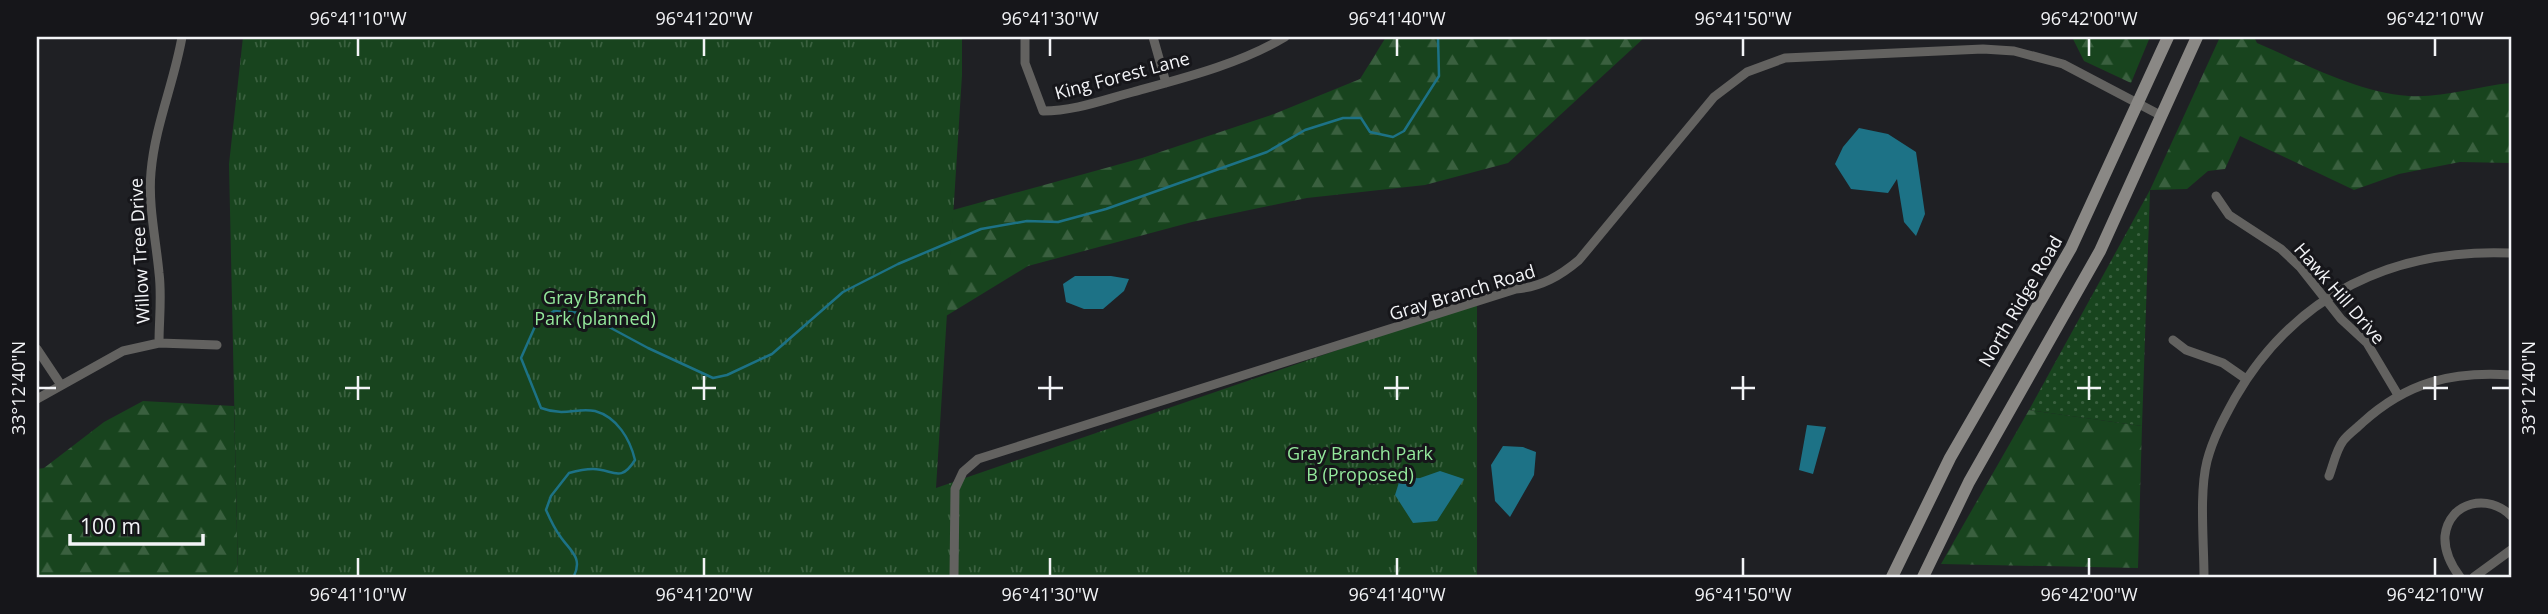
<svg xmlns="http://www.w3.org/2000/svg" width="2548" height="614" viewBox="0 0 2548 614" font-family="'Open Sans',sans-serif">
	<defs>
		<pattern id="grass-dots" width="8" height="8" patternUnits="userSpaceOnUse" patternTransform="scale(1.75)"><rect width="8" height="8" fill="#18441e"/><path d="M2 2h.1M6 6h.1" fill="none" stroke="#3a603f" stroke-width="1.8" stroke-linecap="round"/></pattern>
		<pattern id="forest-firs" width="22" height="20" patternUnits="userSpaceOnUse" patternTransform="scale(1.75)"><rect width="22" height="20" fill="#18441e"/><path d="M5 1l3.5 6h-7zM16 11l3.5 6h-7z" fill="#3a603f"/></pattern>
		<pattern id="park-tufts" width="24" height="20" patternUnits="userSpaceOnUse" patternTransform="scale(1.75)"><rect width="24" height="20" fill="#18441e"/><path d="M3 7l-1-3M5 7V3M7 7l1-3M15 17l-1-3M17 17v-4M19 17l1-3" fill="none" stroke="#3a603f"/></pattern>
	</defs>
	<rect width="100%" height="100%" fill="#1f2024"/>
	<path fill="url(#grass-dots)" d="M2150,190L2142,426L2029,410Z"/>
	<path fill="url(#forest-firs)" d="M1386,37H1645L1508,163L1425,185L1307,198L1192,222L1028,266L946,316L953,210L1142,158L1274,114L1360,79Z
		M2072,37H2150L2131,83L2084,61Z
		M2220,37H2254L2257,43C2306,64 2356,92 2409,96C2443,98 2478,86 2511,83V163L2460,162L2399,174L2354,190L2240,136L2225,169L2208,171L2187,189L2150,190Z
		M143,401L234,406L238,577H37V469L44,468L104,422Z
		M2029,410L2142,426L2138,568L1941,564Z"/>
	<path fill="url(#park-tufts)" d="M243,37H962V75L936,488L1477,302V577H238L229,164Z"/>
	<path fill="#1d7286" d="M1859,128L1888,134L1916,152L1925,214L1916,236L1904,222L1897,179L1888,193L1851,189L1835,164L1843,147Z
		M1075,276H1111L1129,279L1124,291L1103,309H1084L1066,302L1063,284Z
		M1807,425L1826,427L1813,474L1799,470Z
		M1503,446L1523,447L1536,452L1534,475L1510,517L1495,501L1491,465Z
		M1440,471L1464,479L1437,521L1413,523L1395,495L1400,479L1420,478Z"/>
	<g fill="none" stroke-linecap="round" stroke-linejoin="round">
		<path stroke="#1d7286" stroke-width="2.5" d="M523,577H528
			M569,577L574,576C583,557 570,551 560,536C554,528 550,519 546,510L551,496L569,473C576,471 585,469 593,469C613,469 620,484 635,460C630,439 617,417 595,411C577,407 565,417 541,408L521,358L537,322L554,311L583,313L648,348L713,378L727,375L772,354L843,292L898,264L981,229L1027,221L1058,222L1106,209L1267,152L1305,130L1343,118H1361L1370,132L1393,137L1404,131L1439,76L1438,37"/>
		<path stroke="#636260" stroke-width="9" d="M1025,37V63L1043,111C1074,111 1103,100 1133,92C1184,78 1240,64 1285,37
			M1153,37L1166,83
			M2216,196L2229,215L2281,249L2300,267L2341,319L2367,343L2398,395
			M2173,340L2186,350L2223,363L2246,379
			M159,343C159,320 162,296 159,273C156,240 148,205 151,172C155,125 174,83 182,37
			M37,349L61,385
			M37,399L123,351L159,343L217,345
			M2329,476C2333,466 2336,450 2343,441C2348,434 2356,429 2362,423C2407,382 2452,371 2511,375
			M954,577L955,489L963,472L978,459L1516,289C1541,287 1560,276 1579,260L1714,97L1747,72L1785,58L1983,49L2014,51L2063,64L2160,115
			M2204,577C2204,543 2199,493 2207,461C2213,438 2224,418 2235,398C2295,294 2394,248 2511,253
			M2460,577C2451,565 2444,552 2445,536C2449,501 2489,493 2511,516
			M2474,577L2511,550"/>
		<path stroke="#8a8885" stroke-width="12" d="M1892,577L1950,458L2071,248L2168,37
			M1923,577L1969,482L2100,251L2197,37"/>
	</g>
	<path fill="none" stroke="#f3f4f7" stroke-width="2.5" d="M358,38V56M704,38V56M1050,38V56M1397,38V56M1743,38V56M2089,38V56M2435,38V56M358,376V400M704,376V400M1050,376V400M1397,376V400M1743,376V400M2089,376V400M2435,376V400M38,388H56M345,388H370M692,388H716M1038,388H1063M1384,388H1409M1731,388H1755M2077,388H2101M2423,388H2448M2492,388H2510M358,558V576M704,558V576M1050,558V576M1397,558V576M1743,558V576M2089,558V576M2435,558V576"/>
	<g text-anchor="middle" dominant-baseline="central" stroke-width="6" stroke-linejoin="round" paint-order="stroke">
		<g font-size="18" fill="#f3f4f7" stroke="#16161a">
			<text transform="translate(1122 75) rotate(-15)">King Forest Lane</text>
			<text transform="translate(139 251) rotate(-93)">Willow Tree Drive</text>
			<text transform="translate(1462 292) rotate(-17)">Gray Branch Road</text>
			<text transform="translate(2340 293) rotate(49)">Hawk Hill Drive</text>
			<text transform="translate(2020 301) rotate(-60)">North Ridge Road</text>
		</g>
		<g font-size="18" fill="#94e99c" stroke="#16161a">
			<text x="595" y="297">Gray Branch<tspan x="595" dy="21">Park (planned)</tspan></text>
			<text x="1360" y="453">Gray Branch Park<tspan x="1360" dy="21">B (Proposed)</tspan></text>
		</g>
	</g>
	<rect width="2548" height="614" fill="none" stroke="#16161a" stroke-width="77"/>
	<path d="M70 534v10h133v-10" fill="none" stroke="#f3f4f7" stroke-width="3.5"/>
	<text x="80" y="534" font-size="21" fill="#f3f4f7" stroke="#16161a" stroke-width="5" paint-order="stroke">100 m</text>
	<rect x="38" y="38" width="2472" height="538" fill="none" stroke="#f3f4f7" stroke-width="2.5"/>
	<g font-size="18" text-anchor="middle" fill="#f3f4f7">
		<text x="358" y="25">96°41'10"W</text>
		<text x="704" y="25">96°41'20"W</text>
		<text x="1050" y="25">96°41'30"W</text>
		<text x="1397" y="25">96°41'40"W</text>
		<text x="1743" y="25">96°41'50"W</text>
		<text x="2089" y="25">96°42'00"W</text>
		<text x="2435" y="25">96°42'10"W</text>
		<text transform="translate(2529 388) rotate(-90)" y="6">33°12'40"N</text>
		<text transform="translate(19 388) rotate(-90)" y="6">33°12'40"N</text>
		<text x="358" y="601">96°41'10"W</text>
		<text x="704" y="601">96°41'20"W</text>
		<text x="1050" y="601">96°41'30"W</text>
		<text x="1397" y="601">96°41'40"W</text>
		<text x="1743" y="601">96°41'50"W</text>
		<text x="2089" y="601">96°42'00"W</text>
		<text x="2435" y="601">96°42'10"W</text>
	</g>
</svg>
